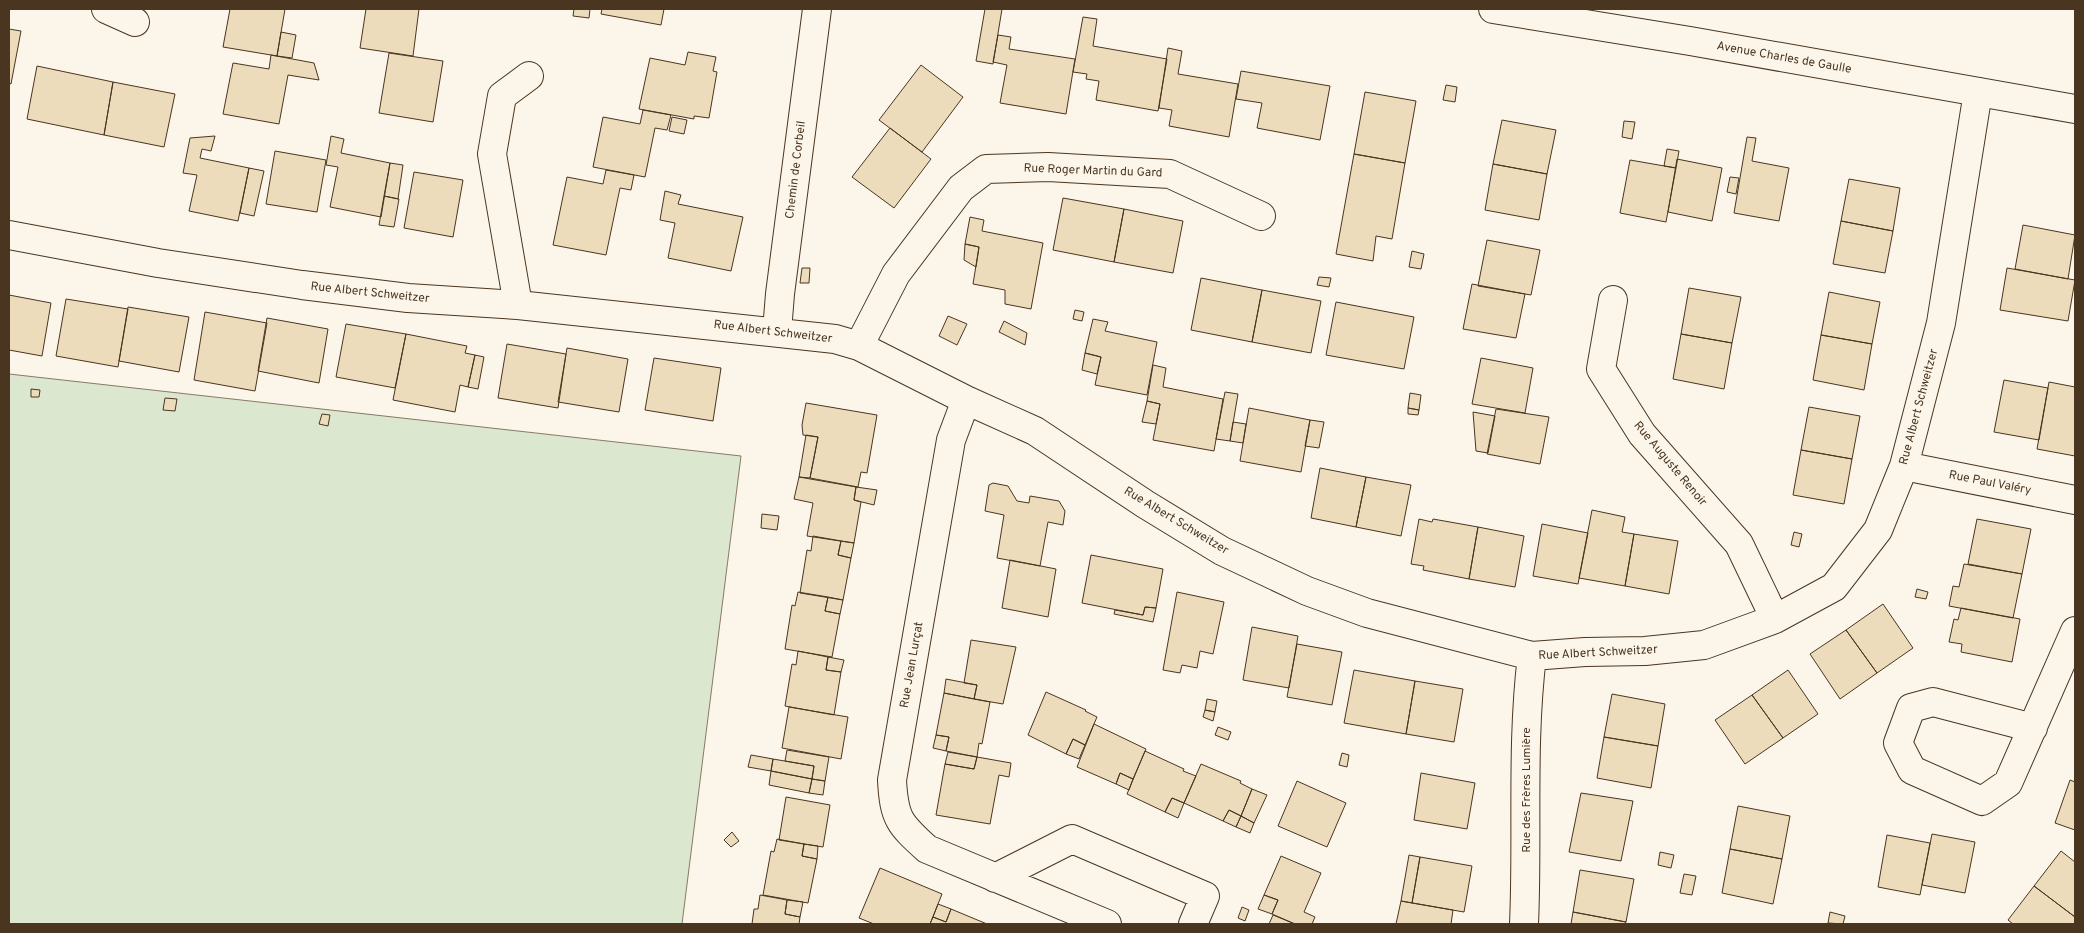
<svg xmlns="http://www.w3.org/2000/svg" width="2084" height="933" viewBox="0 0 2084 933" font-family="Overpass,sans-serif">
	<rect width="100%" height="100%" fill="#fbf6e9"/>
	<path fill="#dce7d0" stroke="#887966" d="M9,374L741,456L682,924H9Z"/>
	<path fill="#ecdcbc" stroke="#4a3520" d="M230,9H285L277,56L223,47Z
		M366,9H419L413,56L360,48Z
		M574,9H590L589,18L573,16Z
		M602,9H664L661,25L601,14Z
		M985,9H1002L993,64L976,61Z
		M1083,17L1097,19L1093,46L1167,59L1158,111L1096,100L1099,81L1086,79L1087,74L1073,72Z
		M9,29L21,31L11,84L9,83Z
		M281,32L296,35L292,58L277,56Z
		M998,35L1011,37L1009,49L1075,59L1066,114L1000,103L1007,65L993,62Z
		M1168,48L1182,51L1178,74L1238,84L1229,137L1169,126L1172,110L1159,108Z
		M688,52L716,57L713,71L717,72L709,118L694,116V119L639,109L650,58L685,65Z
		M389,53L443,61L433,122L379,113Z
		M271,55L314,63L319,80L288,75L279,124L223,114L233,63L269,69Z
		M921,65L963,97L922,152L879,120Z
		M37,66L113,82L104,135L27,119Z
		M1241,71L1330,86L1320,140L1257,128L1262,103L1236,99Z
		M113,82L175,94L164,147L104,135Z
		M1446,85L1457,87L1455,102L1443,100Z
		M1365,92L1416,101L1405,163L1354,154Z
		M643,110L671,115L667,130L655,128L645,177L593,167L603,117L640,124Z
		M672,117L687,120L684,134L669,131Z
		M1502,120L1556,130L1547,174L1493,164Z
		M1624,121L1635,122L1632,139L1622,137Z
		M890,128L931,159L894,208L852,177Z
		M215,136L211,151L202,149L200,158L249,168L238,221L189,211L197,175L183,173L190,138Z
		M331,136L344,139L341,153L390,163L381,217L330,207L338,167L326,165Z
		M1747,137L1756,138L1752,161L1789,168L1779,221L1734,213Z
		M1667,149L1679,151L1676,168L1664,166Z
		M275,151L326,160L317,212L266,204Z
		M1354,154L1405,163L1392,239L1376,236L1373,261L1336,254Z
		M1677,159L1722,168L1712,221L1668,212Z
		M1630,160L1676,168L1666,222L1620,213Z
		M390,163L403,165L398,199L384,196Z
		M1493,164L1547,174L1539,220L1485,210Z
		M249,168L264,171L254,216L240,213Z
		M606,170L634,175L631,190L620,188L606,255L553,245L567,177L603,184Z
		M414,172L463,180L453,237L404,228Z
		M1730,177L1739,178L1736,194L1727,192Z
		M1849,179L1900,188L1893,231L1841,221Z
		M665,191L681,195L678,204L743,217L731,271L668,258L675,223L660,220Z
		M384,196L399,199L394,227L379,225Z
		M1063,198L1124,209L1114,262L1053,250Z
		M1124,209L1183,221L1173,273L1114,262Z
		M970,217L984,220L982,231L1043,243L1031,309L1005,304V290L973,284L979,247L965,244Z
		M1841,221L1893,231L1885,273L1833,264Z
		M2023,225L2075,235L2068,279L2015,269Z
		M1487,240L1540,250L1531,295L1478,286Z
		M965,244L979,247L976,267L964,260Z
		M1412,251L1424,254L1421,269L1409,267Z
		M802,268H810L809,283H800Z
		M2007,268L2075,280L2068,321L2000,310Z
		M1319,277L1331,278L1329,287L1317,285Z
		M1201,278L1262,290L1252,342L1191,330Z
		M1472,284L1525,294L1516,338L1463,329Z
		M1689,288L1741,297L1732,343L1681,334Z
		M1262,290L1321,301L1311,353L1252,342Z
		M1829,292L1880,302L1872,344L1821,335Z
		M9,295L51,303L42,356L9,350Z
		M66,299L128,309L118,367L56,356Z
		M1336,302L1414,317L1404,369L1326,355Z
		M128,307L189,317L179,372L119,361Z
		M1075,310L1084,312L1082,321L1073,319Z
		M205,312L267,323L255,391L194,380Z
		M948,316L967,324L957,345L939,336Z
		M267,318L328,329L319,383L258,371Z
		M1093,319L1108,322L1105,331L1157,342L1147,395L1095,385L1101,357L1085,353Z
		M1004,321L1027,333L1025,345L999,332Z
		M346,324L406,334L395,388L336,377Z
		M406,334L467,346L465,353L475,355L468,387L460,385L455,412L393,400Z
		M1681,334L1732,343L1724,389L1673,379Z
		M1821,335L1872,344L1864,390L1813,380Z
		M507,344L566,354L558,408L498,398Z
		M567,348L628,359L619,412L558,402Z
		M1085,353L1101,357L1097,374L1082,370Z
		M475,355L484,357L478,389L468,387Z
		M654,358L721,368L713,421L645,410Z
		M1481,358L1533,368L1525,413L1472,404Z
		M1153,365L1166,368L1163,387L1223,399L1214,451L1153,440L1160,404L1147,401Z
		M2004,380L2048,388L2039,440L1994,432Z
		M2049,382L2075,387V456L2037,449Z
		M31,389L40,390L39,397H31Z
		M1225,392L1238,394L1230,441L1216,439Z
		M1410,393L1421,395L1419,410L1408,408Z
		M165,398L177,399L175,411L163,410Z
		M1147,401L1160,404L1156,424L1142,422Z
		M806,403L877,415L867,473L861,472L858,487L810,478L818,437L803,435L802,425Z
		M1809,407L1860,416L1852,459L1801,450Z
		M1249,408L1310,420L1301,472L1240,461Z
		M1408,408L1419,410L1418,415L1408,414Z
		M1496,409L1549,417L1540,464L1487,454Z
		M1473,412L1495,416L1488,453L1476,451Z
		M322,414L330,415L328,426L319,424Z
		M1310,420L1324,422L1319,448L1305,446Z
		M1233,422L1246,424L1243,443L1230,441Z
		M806,435L818,437L810,478L799,477Z
		M1801,450L1852,459L1844,504L1793,495Z
		M1320,468L1366,477L1356,527L1311,518Z
		M799,477L856,487L854,500L861,502L854,543L807,536L813,503L794,499Z
		M1366,477L1411,485L1401,536L1356,527Z
		M993,483L1008,486L1017,501L1029,503L1030,496L1059,501L1065,511L1063,525L1048,522L1040,566L997,558L1004,515L985,511L989,485Z
		M856,487L877,490L874,505L854,500Z
		M1592,510L1625,517L1622,532L1634,534L1625,586L1579,578Z
		M762,514L779,516L777,530L761,528Z
		M1419,519L1432,522L1433,519L1478,527L1469,579L1423,570L1424,566L1411,564Z
		M1977,519L2031,529L2022,574L1968,564Z
		M1542,524L1588,533L1578,584L1533,576Z
		M1478,527L1524,536L1515,587L1469,579Z
		M1794,532L1802,534L1799,547L1791,545Z
		M1634,534L1678,541L1669,594L1625,586Z
		M813,536L841,541L838,555L851,558L843,600L800,593L807,550L811,551Z
		M841,541L854,543L851,558L838,555Z
		M1091,555L1163,569L1156,608L1145,607L1143,615L1082,603Z
		M1010,560L1056,569L1048,617L1002,608Z
		M1964,564L2022,574L2013,618L1949,606L1953,586L1959,587Z
		M1917,589L1928,592L1926,599L1915,597Z
		M798,592L828,597L825,611L840,614L832,657L785,649L792,605L795,606Z
		M1177,592L1224,602L1213,654L1200,651L1197,668L1182,665L1180,673L1163,670Z
		M828,597L843,600L840,614L825,611Z
		M1883,604L1913,648L1877,673L1846,630Z
		M1145,607L1156,608L1153,622L1114,614L1115,610L1143,615Z
		M1961,608L2020,619L2012,662L1961,652L1962,644L1949,642L1954,619L1958,620Z
		M1252,627L1298,636L1289,688L1243,680Z
		M1846,630L1877,673L1840,699L1810,654Z
		M971,640L1016,647L1003,704L974,699L977,685L964,683Z
		M1297,644L1342,652L1332,705L1287,697Z
		M798,651L828,657L826,670L841,672L834,715L785,706L792,664L796,665Z
		M828,657L844,660L841,672L826,670Z
		M1354,670L1415,681L1406,734L1344,723Z
		M1788,670L1818,714L1783,738L1752,695Z
		M946,679L977,685L974,699L944,693Z
		M1415,681L1463,689L1454,742L1406,734Z
		M1046,692L1086,710L1085,711L1097,717L1085,745L1073,739L1066,754L1028,735Z
		M944,693L990,702L982,744L979,743L977,757L946,751L949,737L936,735Z
		M1612,694L1665,704L1658,746L1604,737Z
		M1752,695L1783,738L1745,764L1715,720Z
		M1207,699L1217,701L1215,712L1205,710Z
		M789,707L848,717L841,759L782,748Z
		M1205,710L1215,712L1213,721L1203,717Z
		M1094,724L1146,749L1133,779L1120,773L1116,784L1077,767Z
		M1218,727L1231,732L1228,740L1215,735Z
		M936,735L949,737L946,751L933,748Z
		M1604,737L1658,746L1651,788L1597,778Z
		M1073,739L1085,745L1079,759L1066,754Z
		M787,750L829,757L825,781L812,779L814,766L785,761Z
		M1145,751L1184,769L1183,771L1196,776L1184,803L1172,798L1165,812L1127,794Z
		M948,752L977,757L974,769L945,764Z
		M1342,753L1349,755L1347,767L1339,765Z
		M751,755L773,759L771,771L748,767Z
		M977,757L1011,763L1009,777L999,775L990,824L936,815L945,764L974,769Z
		M773,759L814,766L812,779L771,771Z
		M1201,764L1241,781L1240,783L1252,789L1241,816L1229,810L1223,821L1184,803Z
		M771,771L812,779L809,793L769,785Z
		M1120,773L1133,779L1129,790L1116,784Z
		M1421,773L1475,783L1467,829L1414,820Z
		M812,779L825,781L823,795L809,793Z
		M2070,780L2075,782V830L2055,823Z
		M1297,781L1346,803L1327,847L1278,826Z
		M1252,789L1267,795L1254,823L1241,816Z
		M1581,793L1633,801L1621,861L1569,852Z
		M786,797L830,805L823,847L779,840Z
		M1172,798L1184,803L1178,818L1165,812Z
		M1738,806L1790,816L1782,859L1730,849Z
		M1229,810L1241,816L1236,827L1223,821Z
		M1241,816L1254,823L1250,833L1236,827Z
		M732,832L739,841L731,847L724,840Z
		M1932,834L1975,842L1965,893L1922,885Z
		M1887,835L1930,843L1920,895L1878,887Z
		M777,839L804,844L802,856L817,859L808,903L763,895L771,851L774,852Z
		M804,844L818,846L817,859L802,856Z
		M1730,849L1782,859L1773,904L1722,893Z
		M2061,851L2075,862V917L2034,886Z
		M1660,852L1674,855L1671,868L1658,865Z
		M1409,855L1420,857L1412,903L1401,901Z
		M1281,856L1321,873L1304,912L1315,917L1312,924H1295L1272,914L1278,900L1264,895Z
		M1420,857L1472,866L1464,912L1412,903Z
		M880,868L942,894L930,924H874L859,918Z
		M1580,870L1634,879L1626,922L1573,912Z
		M1684,874L1696,876L1692,895L1680,893Z
		M2034,886L2075,917V924H2013L2008,920Z
		M760,895L787,900L785,914L800,917L799,924H752L754,909H758Z
		M1264,895L1278,900L1272,914L1258,909Z
		M787,900L803,902L800,917L785,914Z
		M1401,901L1453,910L1451,924H1396Z
		M938,904L951,909L946,922L933,917Z
		M1242,907L1249,910L1245,921L1238,918Z
		M951,909L987,924H930L933,917L946,922Z
		M1573,912L1626,922L1625,924H1571Z
		M1830,912L1845,916L1843,924L1828,923Z
		M1273,915L1295,924H1269Z"/>
	<g fill="none" stroke-linecap="round" stroke-linejoin="round">
		<g stroke="#4a3520" stroke-width="30">
			<path id="street" d="M106,9L135,22
				M9,235L158,263L302,285L408,298L518,305L835,339L859,346L966,400L1035,431L1145,504L1222,551L1307,591L1367,613L1532,656L1585,652L1645,651L1704,645L1775,619L1834,587L1878,530L1904,466L1941,323L1978,92
				M1613,300L1601,369L1642,434L1739,544L1775,619
				M518,305L492,154L502,96L529,76
				M777,331L780,294L817,9
				M859,346L896,274L961,188L986,169L1048,167L1170,174L1261,216
				M966,400L951,440L892,780C894,818 899,824 927,849L1107,924
				M1904,466L2075,500
				M2033,728L1933,702L1911,708L1898,743L1912,770L1982,801L2008,783L2075,631
				M995,878L1072,839L1205,896L1193,924
				M1524,924C1528,835 1521,745 1532,656"/>
		</g>
		<g stroke="#4a3520" stroke-width="30">
			<path id="secondary" d="M1493,9L1690,41L2075,109"/>
		</g>
		<use href="#street" stroke="#fbf6e9" stroke-width="28"/>
		<use href="#secondary" stroke="#fbf6e9" stroke-width="28"/>
	</g>
	<g text-anchor="middle" dominant-baseline="central" stroke-width="4" stroke-linejoin="round" paint-order="stroke">
		<g font-size="12" fill="#4a3520" stroke="#fbf6e9">
			<text transform="translate(1784 58) rotate(10)">Avenue Charles de Gaulle</text>
			<text transform="translate(796 170) rotate(-83)">Chemin de Corbeil</text>
			<text transform="translate(1093 171) rotate(2)">Rue Roger Martin du Gard</text>
			<text transform="translate(370 293) rotate(6)">Rue Albert Schweitzer</text>
			<text transform="translate(773 332) rotate(7)">Rue Albert Schweitzer</text>
			<text transform="translate(1919 407) rotate(-75)">Rue Albert Schweitzer</text>
			<text transform="translate(1670 464) rotate(50)">Rue Auguste Renoir</text>
			<text transform="translate(1990 483) rotate(11)">Rue Paul Valéry</text>
			<text transform="translate(1176 521) rotate(31)">Rue Albert Schweitzer</text>
			<text transform="translate(1598 653) rotate(-3)">Rue Albert Schweitzer</text>
			<text transform="translate(912 665) rotate(-80)">Rue Jean Lurçat</text>
			<text transform="translate(1527 790) rotate(-90)">Rue des Frères Lumière</text>
		</g>
	</g>
	<rect width="2084" height="933" fill="none" stroke="#4a3520" stroke-width="20"/>
</svg>
